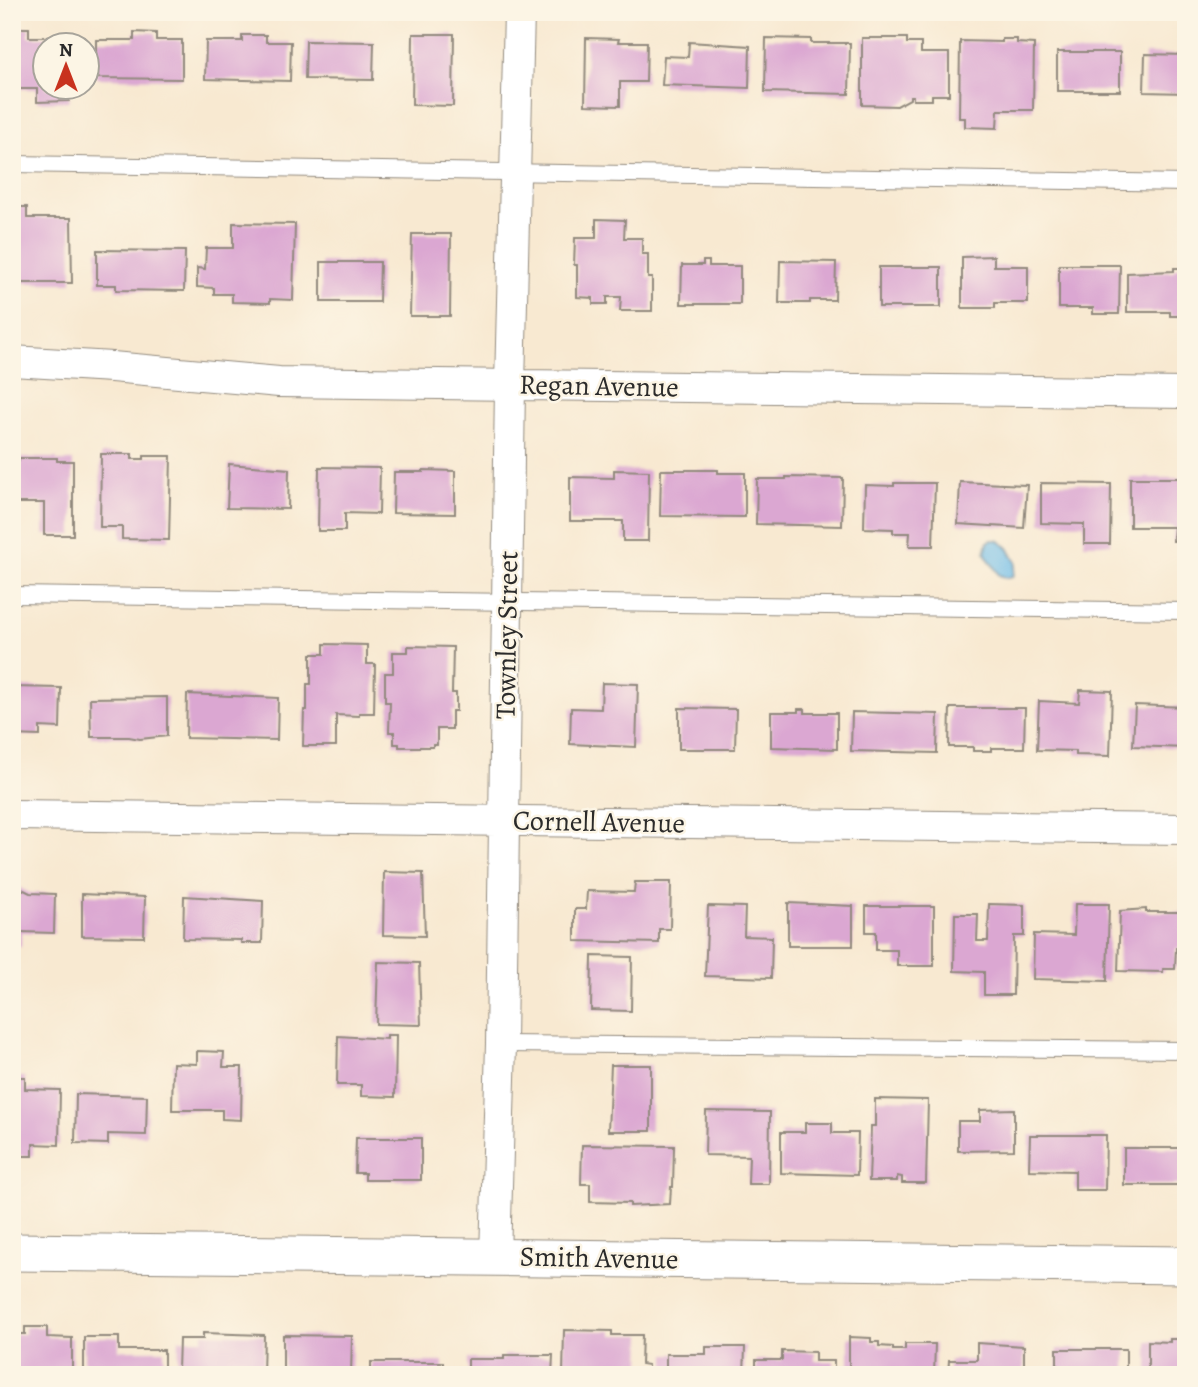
<svg xmlns="http://www.w3.org/2000/svg" width="1198" height="1387" viewBox="0 0 1198 1387" font-family="Alegreya,serif">
	<rect width="100%" height="100%" fill="#fcf5e5"/>
	<filter id="ink" filterUnits="userSpaceOnUse"><feTurbulence type="fractalNoise" baseFrequency=".0143" numOctaves="2"/><feDisplacementMap in="SourceGraphic" scale="14" xChannelSelector="R" yChannelSelector="G"/><feConvolveMatrix kernelMatrix="1 2 1 2 8 2 1 2 1" color-interpolation-filters="sRGB"/></filter>
	<filter id="wash" filterUnits="userSpaceOnUse"><feTurbulence type="fractalNoise" baseFrequency=".00686" numOctaves="4" result="noise"/><feDisplacementMap in="SourceGraphic" scale="28" xChannelSelector="R" yChannelSelector="G"/><feGaussianBlur stdDeviation="1.57" result="paint"/><feColorMatrix in="noise" values="0 0 0 0 0 0 0 0 0 0 0 0 0 0 0 0 0 1.4 0 .05"/><feComposite in="paint" operator="in"/></filter>
	<g filter="url(#wash)">
		<rect width="100%" height="100%" fill="#f8e9d1"/>
		<path fill="#6fbde9" stroke="#4d748a" stroke-width="2" d="M992,540H998L1008,548L1016,562L1013,576L1007,578L999,575L985,553L988,542Z"/>
		<g id="blocks">
			<path fill="#dba7d2" d="M12,28H29V37H69V46H46V88H69V101L37,102V89H18V95H12Z
				M134,32L156,33V40H182V79L96,78V40H134Z
				M413,34H454L453,106L412,105Z
				M242,35H266V42H291L290,81L205,79L206,41H242Z
				M586,38L619,39L618,42H647L646,82H620V106L585,105Z
				M766,38L811,39V43H850L849,94L765,92Z
				M862,38H907V43H921V53H949V95H932V100H913V96H910V99L897,106L862,105Z
				M1002,39H1017V43L1034,44L1033,110H998L997,128L965,127V118H959L960,41L1002,42Z
				M306,41L374,42L373,80L305,79Z
				M689,42L750,46L749,88L662,85L664,56L688,57Z
				M1057,52H1120V91H1057Z
				M1145,54L1186,55V93L1144,92Z
				M12,207H27V218H71L72,283H14Z
				M596,219L625,220L624,238H642V254H648V278H652V311H620L621,297H607V304H593V298L577,297V265H574L575,238H596Z
				M233,223L295,224L293,300L270,299V303L232,302V294H214V288L197,287V268L205,269L206,248H233Z
				M412,234H451L450,316H410Z
				M97,250L185,251L184,291L116,290V285H97Z
				M994,256V266H1028V303H995V308H962V257Z
				M703,261H709V266H740V304H681L682,265H703Z
				M780,261L836,262L835,300H810V303H779Z
				M321,262H380L379,302H321Z
				M1059,265H1120L1119,314H1093V308H1059Z
				M879,267H941V307H879Z
				M1174,268H1183V272H1186V316H1170V312H1127V273L1174,271Z
				M101,454H132V459H144V456H171L169,540L122,539V527H100Z
				M19,458H57V461H73V535H44V503H12V460H19Z
				M229,464L289,469L288,509L227,508Z
				M319,467L380,468L379,514L345,513V531H318Z
				M423,470L455,471V514L393,513L394,472H423Z
				M614,470L649,471L648,541H623V521H570V477L614,478Z
				M661,470H718V473H745V517L660,516Z
				M786,477L843,478L842,526L756,524L757,479H786Z
				M1130,478H1186V541H1173L1174,527H1130Z
				M960,482L1027,485L1024,528L958,524Z
				M894,483H935L933,546H909L910,533H893V529L864,528L865,485L894,486Z
				M1041,483L1111,484L1110,544H1084V524L1041,523Z
				M324,644L367,645V664H375L374,713H359V716L336,715V746H303L304,710H307V684H311V654H324Z
				M408,646L453,647L452,693H456V711H452V729H437V745H433V747H399V744H394V732H389L390,702H385V673H393V652H408Z
				M602,683L638,684L636,747L570,744L571,708L601,709Z
				M12,687L61,688L60,728L40,727V736L12,735Z
				M1080,690L1112,691L1110,756L1076,755V751L1037,750L1039,701L1079,703Z
				M187,694L278,698L277,740L186,738Z
				M167,697V736L140,739L129,737H91L90,698Z
				M1135,705L1186,707V748L1133,746Z
				M679,708L736,709L735,749H679Z
				M950,708H1025L1024,748H991V751H973V747H949Z
				M798,709H805V713H837V749L771,747V712H798Z
				M852,712L938,714L937,753L851,751Z
				M384,872L423,873L425,936L383,935Z
				M635,882H671L670,929H659V943L575,941V909H586L587,891L634,892Z
				M20,888L30,893L55,894L54,933L21,932V946H12V891Z
				M82,894L145,897L144,937L82,936Z
				M184,896L263,901L262,943H241V940L183,939Z
				M788,903L853,906V946H788Z
				M989,904L1024,905V936H1014L1013,995H984V972L954,971L955,914H978L977,941H988Z
				M1075,904H1109L1107,981L1033,979L1034,934L1074,935Z
				M708,906L745,907L744,936L772,937L771,978L705,976Z
				M866,906H934V966H897V950H876V932H866Z
				M1146,909V912H1186V948H1176L1175,969H1163V972L1118,971L1120,911Z
				M592,956L632,957L631,1011L591,1010Z
				M378,962L419,963L421,1025L376,1024Z
				M387,1035H396L395,1097L361,1096V1085H337L338,1036L387,1039Z
				M197,1051L224,1052L223,1067H242L241,1120L222,1119V1110H172L173,1063L197,1064Z
				M611,1065H651V1131H608Z
				M12,1077H25V1089L60,1090L59,1145L33,1144V1156H12Z
				M76,1094L147,1096L146,1135L108,1134V1144L75,1143Z
				M875,1099L928,1100L926,1183H902V1177L897,1176V1181H869L871,1126H875Z
				M1014,1109V1150L958,1151V1121H980V1110Z
				M706,1111L770,1112L769,1184H748L749,1156L705,1155Z
				M805,1123H832V1133H858L857,1175L781,1173V1132H805Z
				M1030,1135H1106L1105,1190H1075V1171L1029,1170Z
				M356,1138H421V1180H365V1173H355Z
				M582,1145L674,1146L673,1187H671L670,1204L630,1206V1203L590,1202V1184H581Z
				M1124,1148H1185V1185H1124Z
				M25,1327H47V1337L72,1338V1375H12V1334H25Z
				M564,1330L612,1331V1335H642L641,1364L648,1365V1375H563Z
				M203,1333L264,1335L263,1375H201V1372L178,1371L179,1339H203Z
				M283,1335L352,1336L351,1375H283Z
				M84,1337H119V1350H164V1375H84Z
				M849,1337L871,1338V1342H879V1346L893,1347V1350H905V1344H935L934,1375H849Z
				M1170,1339H1186V1375H1148V1341L1170,1342Z
				M977,1343L1024,1346V1375H948L949,1360H977Z
				M706,1347H745L744,1375H666V1354H706Z
				M1057,1349H1126V1375H1057Z
				M782,1351L815,1352V1361H834V1375H756V1360H782Z
				M504,1355H553L552,1375H468V1359H504Z
				M371,1362H443V1375H371Z"/>
		</g>
	</g>
	<g filter="url(#ink)">
		<use href="#blocks" fill-opacity="0" stroke="#928a7e" stroke-width="2"/>
		<g fill="none" stroke-linecap="round" stroke-linejoin="round">
			<g stroke="#928a7e" stroke-width="18">
				<path id="service" d="M12,164L1186,183
					M12,595L1186,611
					M501,1044L1186,1050"/>
			</g>
			<g stroke="#928a7e" stroke-width="32">
				<path id="minor" d="M12,361L112,367L279,382L1186,393
					M12,815L1186,829
					M495,1257L501,1044L510,385L519,12"/>
			</g>
			<g stroke="#928a7e" stroke-width="39">
				<path id="tertiary" d="M12,1252L1186,1265"/>
			</g>
			<use href="#service" stroke="#fff" stroke-width="16"/>
			<use href="#minor" stroke="#fff" stroke-width="30"/>
			<use href="#tertiary" stroke="#fff" stroke-width="37"/>
		</g>
	</g>
	<g text-anchor="middle" dominant-baseline="central" stroke-width="5" stroke-linejoin="round" paint-order="stroke">
		<g font-size="28" fill="#2b2b2b" stroke="#fcf5e5">
			<text transform="translate(599 386) rotate(1)">Regan Avenue</text>
			<text transform="translate(507 635) rotate(-89)">Townley Street</text>
			<text transform="translate(599 822) rotate(1)">Cornell Avenue</text>
			<text transform="translate(599 1258) rotate(1)">Smith Avenue</text>
		</g>
	</g>
	<rect width="1198" height="1387" fill="none" stroke="#fcf5e5" stroke-width="42"/>
	<g transform="translate(66 66)"><circle r="33" fill="#fcf5e5" stroke="#a8a49b" stroke-width="2"/>
	<path d="M0-5L12 26L0 18L-12 26Z" fill="#c8321e"/>
	<text y="-10" font-size="19" font-weight="bold" text-anchor="middle" fill="#2b2b2b">N</text>
	</g>
</svg>
